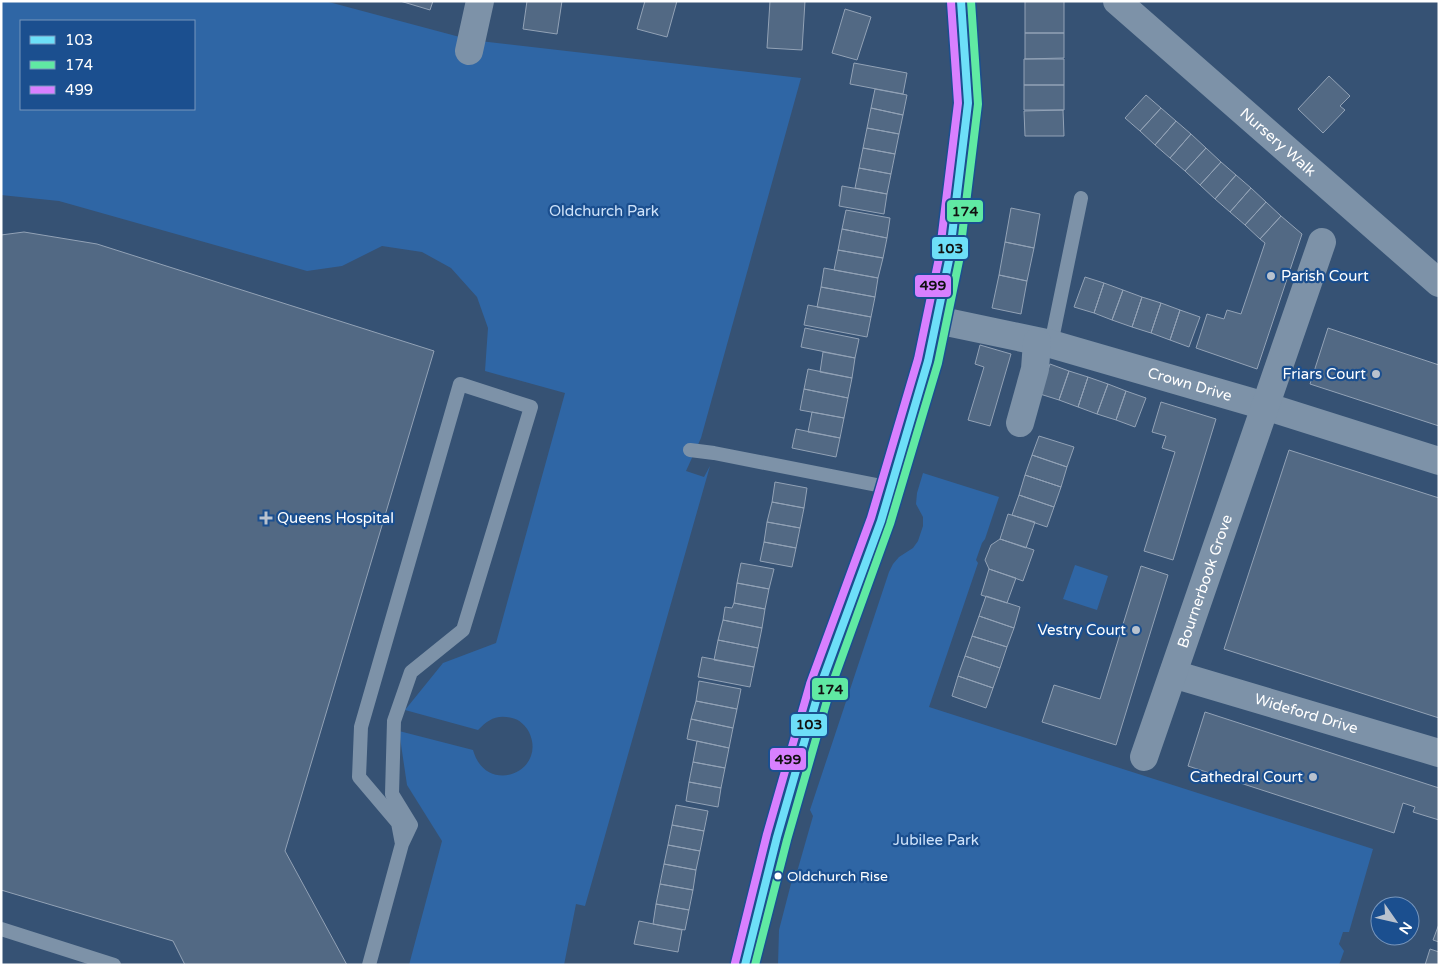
<svg xmlns="http://www.w3.org/2000/svg" width="1440" height="966" viewBox="0 0 1440 966" font-family="'Varela Round',sans-serif">
	<rect width="100%" height="100%" fill="#365274"/>
	<path fill="#2f66a5" fill-rule="evenodd" d="M1,1H325L471,40L801,78L701,438L686,471L704,477L710,466L585,906L576,904L564,965H409L442,841L407,785L399,731L473,750C486,797 548,772 529,732C526,726 519,719 512,718C496,714 488,720 478,730L405,710L443,663L496,643L565,393L485,371L488,328L477,297L451,268L422,252L382,246L342,266L307,271L59,201L1,195ZM21,21H194V109H21Z
		M923,473L999,497L985,539L982,543L976,560L978,563L929,707L1373,849L1349,932H1343L1339,944L1344,951L1339,965H778L779,930L793,876L797,872L813,816L810,810L889,572L893,564L899,557L913,548L918,541L923,526V517L916,504L917,493Z
		M1075,565L1108,576L1097,610L1063,599Z"/>
	<path fill="#526984" stroke="#92a2b6" d="M400,1H433L430,10Z
		M527,1H562L557,34L523,29Z
		M645,1H677L667,37L637,29Z
		M770,1H805L802,50L767,48Z
		M1025,1H1064V33H1025Z
		M845,9L871,17L857,60L832,53Z
		M1025,33H1064V58L1025,59Z
		M1024,59H1064V85H1024Z
		M854,63L907,73L903,94L850,84Z
		M1329,76L1350,96L1340,106L1345,110L1323,133L1298,109Z
		M1024,85H1064V110H1024Z
		M875,89L907,95L903,115L871,108Z
		M1146,95L1161,108L1140,131L1125,118Z
		M871,108L903,115L899,134L867,128Z
		M1161,108L1176,121L1155,145L1140,131Z
		M1063,110L1064,136H1025L1024,111Z
		M1176,121L1191,134L1170,158L1155,145Z
		M867,128L899,134L895,154L863,148Z
		M1191,134L1206,148L1185,171L1170,158Z
		M863,148L895,154L891,174L859,168Z
		M1206,148L1221,162L1200,185L1185,171Z
		M1221,162L1236,175L1215,199L1200,185Z
		M859,168L891,174L887,194L855,188Z
		M1236,175L1251,188L1230,212L1215,199Z
		M842,186L887,194L884,214L839,206Z
		M1251,188L1266,202L1245,225L1230,212Z
		M1266,202L1281,216L1260,239L1245,225Z
		M1011,208L1040,214L1034,248L1005,242Z
		M846,210L890,218L887,238L842,229Z
		M1281,216L1302,234L1257,369L1196,348L1207,314L1224,319L1227,310L1241,314L1265,243L1260,239Z
		M842,229L887,238L883,258L838,250Z
		M24,232L97,244L434,351L285,851L347,965H185L173,941L1,890V235Z
		M1005,242L1034,248L1027,281L999,275Z
		M838,250L883,258L878,278L834,270Z
		M824,268L878,278L875,297L821,287Z
		M999,275L1027,281L1021,314L992,308Z
		M1085,277L1104,283L1094,313L1074,307Z
		M1104,283L1123,290L1112,320L1094,313Z
		M821,287L875,297L871,317L817,307Z
		M1123,290L1142,297L1132,327L1112,320Z
		M1142,297L1161,303L1151,333L1132,327Z
		M1161,303L1180,310L1170,340L1151,333Z
		M808,305L871,317L867,337L804,325Z
		M1180,310L1200,317L1189,347L1170,340Z
		M805,328L859,339L855,358L801,347Z
		M1328,328L1439,365V426L1310,384Z
		M980,345L1011,354L990,426L968,420L984,367L975,364Z
		M823,352L855,358L852,378L820,372Z
		M1050,364L1069,371L1059,400L1040,394Z
		M808,369L852,378L848,398L804,389Z
		M1069,371L1088,377L1078,407L1059,400Z
		M1088,377L1108,384L1097,414L1078,407Z
		M1108,384L1126,391L1116,420L1097,414Z
		M804,389L848,398L844,418L800,410Z
		M1126,391L1146,398L1135,427L1116,420Z
		M1161,402L1216,419L1173,560L1144,551L1175,452L1162,448L1166,436L1152,432Z
		M812,412L844,418L840,438L808,432Z
		M796,429L840,438L836,457L792,448Z
		M1039,436L1074,447L1067,467L1032,455Z
		M1289,450L1439,498V718L1224,649Z
		M1032,455L1067,467L1061,487L1025,475Z
		M1025,475L1061,487L1054,507L1019,495Z
		M775,482L807,488L804,508L772,502Z
		M1019,495L1054,507L1047,527L1012,515Z
		M772,502L804,508L800,528L767,522Z
		M1008,514L1035,522L1026,548L1000,539Z
		M767,522L800,528L796,548L764,542Z
		M1000,539L1034,550L1023,581L989,569L985,560L991,545Z
		M764,542L796,548L792,567L760,561Z
		M741,563L774,569L769,589L737,583Z
		M1141,566L1168,575L1116,745L1042,722L1054,685L1100,699Z
		M989,569L1016,578L1007,603L981,595Z
		M737,583L769,589L765,609L734,603Z
		M986,596L1020,607L1014,628L979,616Z
		M734,603L765,609L762,628L723,620L725,607L732,608Z
		M979,616L1014,628L1007,647L972,636Z
		M723,620L762,628L758,648L718,640Z
		M972,636L1007,647L1000,668L965,656Z
		M718,640L758,648L754,667L714,660Z
		M965,656L1000,668L993,688L958,676Z
		M702,657L754,667L750,687L698,677Z
		M958,676L993,688L986,708L952,696Z
		M699,681L741,689L737,709L696,701Z
		M696,701L737,709L733,728L691,719Z
		M1205,712L1439,788V820L1413,812L1415,807L1403,803L1394,833L1188,766Z
		M691,719L733,728L729,748L687,739Z
		M697,741L729,748L725,768L693,762Z
		M693,762L725,768L721,788L689,782Z
		M689,782L721,788L718,807L686,801Z
		M676,805L708,811L704,831L672,825Z
		M672,825L704,831L700,851L668,845Z
		M668,845L700,851L696,870L664,864Z
		M664,864L696,870L693,890L660,884Z
		M660,884L693,890L689,910L656,904Z
		M656,904L689,910L685,930L653,924Z
		M639,921L682,930L678,952L634,944Z
		M1439,924V942L1433,940Z
		M1430,949L1439,952V965H1425Z"/>
	<g fill="none" stroke-linecap="round" stroke-linejoin="round">
		<path stroke="#7d92a8" stroke-width="14" d="M1051,344L1081,198
			M690,450L714,453L892,488
			M1,929L114,965
			M369,965L402,844L411,825L392,794L394,721L411,672L463,630L531,407L460,384L361,727L359,777L398,823L402,844"/>
		<g stroke="#7d92a8" stroke-width="28">
			<path id="s1" d="M1117,1L1439,283"/>
			<path d="M469,51L480,1"/>
			<path id="s2" d="M937,320L1051,344L1265,406L1439,461"/>
			<path d="M1020,423L1035,369L1037,342"/>
			<path id="s3" d="M1173,674L1439,753"/>
			<path id="s4" d="M1144,757L1322,242"/>
		</g>
		<path stroke="#7d92a8" stroke-width="28" d="M745,965L777,837L820,687L881,521L928,361L949,260L968,103L961,1"/>
		<g stroke="#1b4f8f" stroke-width="11">
			<path id="bus-1" d="M745,965L777,837L820,687L881,521L928,361L949,260L968,103L961,1"/>
		</g>
		<g stroke="#1b4f8f" stroke-width="11">
			<path id="bus-2" d="M755,965L787,840L830,690L890,524L938,363L959,261L978,104L971,1"/>
		</g>
		<g stroke="#1b4f8f" stroke-width="11">
			<path id="bus-3" d="M735,963L767,834L810,684L871,518L918,359L939,258L958,103L951,2"/>
		</g>
		<use href="#bus-1" stroke="#6ddff8" stroke-width="8"/>
		<use href="#bus-2" stroke="#60e9a3" stroke-width="8"/>
		<use href="#bus-3" stroke="#d880ff" stroke-width="8"/>
	</g>
	<g fill="#b9c2ce" stroke="#1b4f8f" stroke-width="2">
		<circle cx="1271" cy="276" r="5"/>
		<circle cx="1376" cy="374" r="5"/>
		<path d="M263.5 510.5h5v5h5v5h-5v5h-5v-5h-5v-5h5z"/>
		<circle cx="1136" cy="630" r="5"/>
		<circle cx="1313" cy="777" r="5"/>
	</g>
	<circle fill="#fff" stroke="#1b4f8f" stroke-width="2" cx="778" cy="876" r="4.5"/>
	<g text-anchor="middle" dominant-baseline="central" stroke-width="4.5" stroke-linejoin="round" paint-order="stroke">
		<g font-size="14" fill="#fff" stroke="#1b4f8f" text-anchor="start">
			<text x="787" y="876">Oldchurch Rise</text>
		</g>
		<g font-size="15" fill="#fff" stroke="#1b4f8f">
			<text stroke="none"><textPath href="#s1" startOffset="214">Nursery Walk</textPath></text>
			<text stroke="none"><textPath href="#s2" startOffset="261">Crown Drive</textPath></text>
			<text stroke="none"><textPath href="#s4" startOffset="186">Bournerbook Grove</textPath></text>
			<text stroke="none"><textPath href="#s3" startOffset="139">Wideford Drive</textPath></text>
		</g>
		<g font-size="15" fill="#cfe3fa" stroke="#1b4f8f">
			<text x="604" y="211">Oldchurch Park</text>
			<text x="936" y="840">Jubilee Park</text>
		</g>
		<g font-size="15" fill="#fff" stroke="#1b4f8f" text-anchor="end">
			<text x="1281" y="276" text-anchor="start">Parish Court</text>
			<text x="1366" y="374">Friars Court</text>
			<text x="277" y="518" text-anchor="start">Queens Hospital</text>
			<text x="1126" y="630">Vestry Court</text>
			<text x="1303" y="777">Cathedral Court</text>
		</g>
	</g>
	<g stroke="#1b4f8f" stroke-width="2">
		<rect x="946" y="199" width="38" height="24" rx="5" fill="#60e9a3"/>
		<rect x="931" y="236" width="38" height="24" rx="5" fill="#6ddff8"/>
		<rect x="914" y="274" width="38" height="24" rx="5" fill="#d880ff"/>
		<rect x="811" y="677" width="38" height="24" rx="5" fill="#60e9a3"/>
		<rect x="790" y="713" width="38" height="24" rx="5" fill="#6ddff8"/>
		<rect x="769" y="747" width="38" height="24" rx="5" fill="#d880ff"/>
	</g>
	<g font-size="14" text-anchor="middle" font-weight="bold" fill="#111">
		<text x="965" y="216">174</text>
		<text x="950" y="253">103</text>
		<text x="933" y="290">499</text>
		<text x="830" y="694">174</text>
		<text x="809" y="729">103</text>
		<text x="788" y="764">499</text>
	</g>
	<rect width="1440" height="966" fill="none" stroke="#ffffff" stroke-width="5"/>
	<rect x="20" y="20" width="175" height="90" fill="#1b4f8f" stroke="#7695bc"/>
	<rect x="30" y="36" width="25" height="8" fill="#6ddff8" stroke="#7695bc"/>
	<text x="65" y="45" font-size="15" fill="#ffffff">103</text>
	<rect x="30" y="61" width="25" height="8" fill="#60e9a3" stroke="#7695bc"/>
	<text x="65" y="70" font-size="15" fill="#ffffff">174</text>
	<rect x="30" y="86" width="25" height="8" fill="#d880ff" stroke="#7695bc"/>
	<text x="65" y="95" font-size="15" fill="#ffffff">499</text>
	<g transform="translate(1395 921) rotate(124)"><circle r="24" fill="#1b4f8f" stroke="#7695bc"/>
	<path d="M0-4L9 19L0 12L-9 19Z" fill="#b9c2ce"/>
	<text y="-8" font-size="14" font-weight="bold" text-anchor="middle" fill="#ffffff">N</text>
	</g>
</svg>
